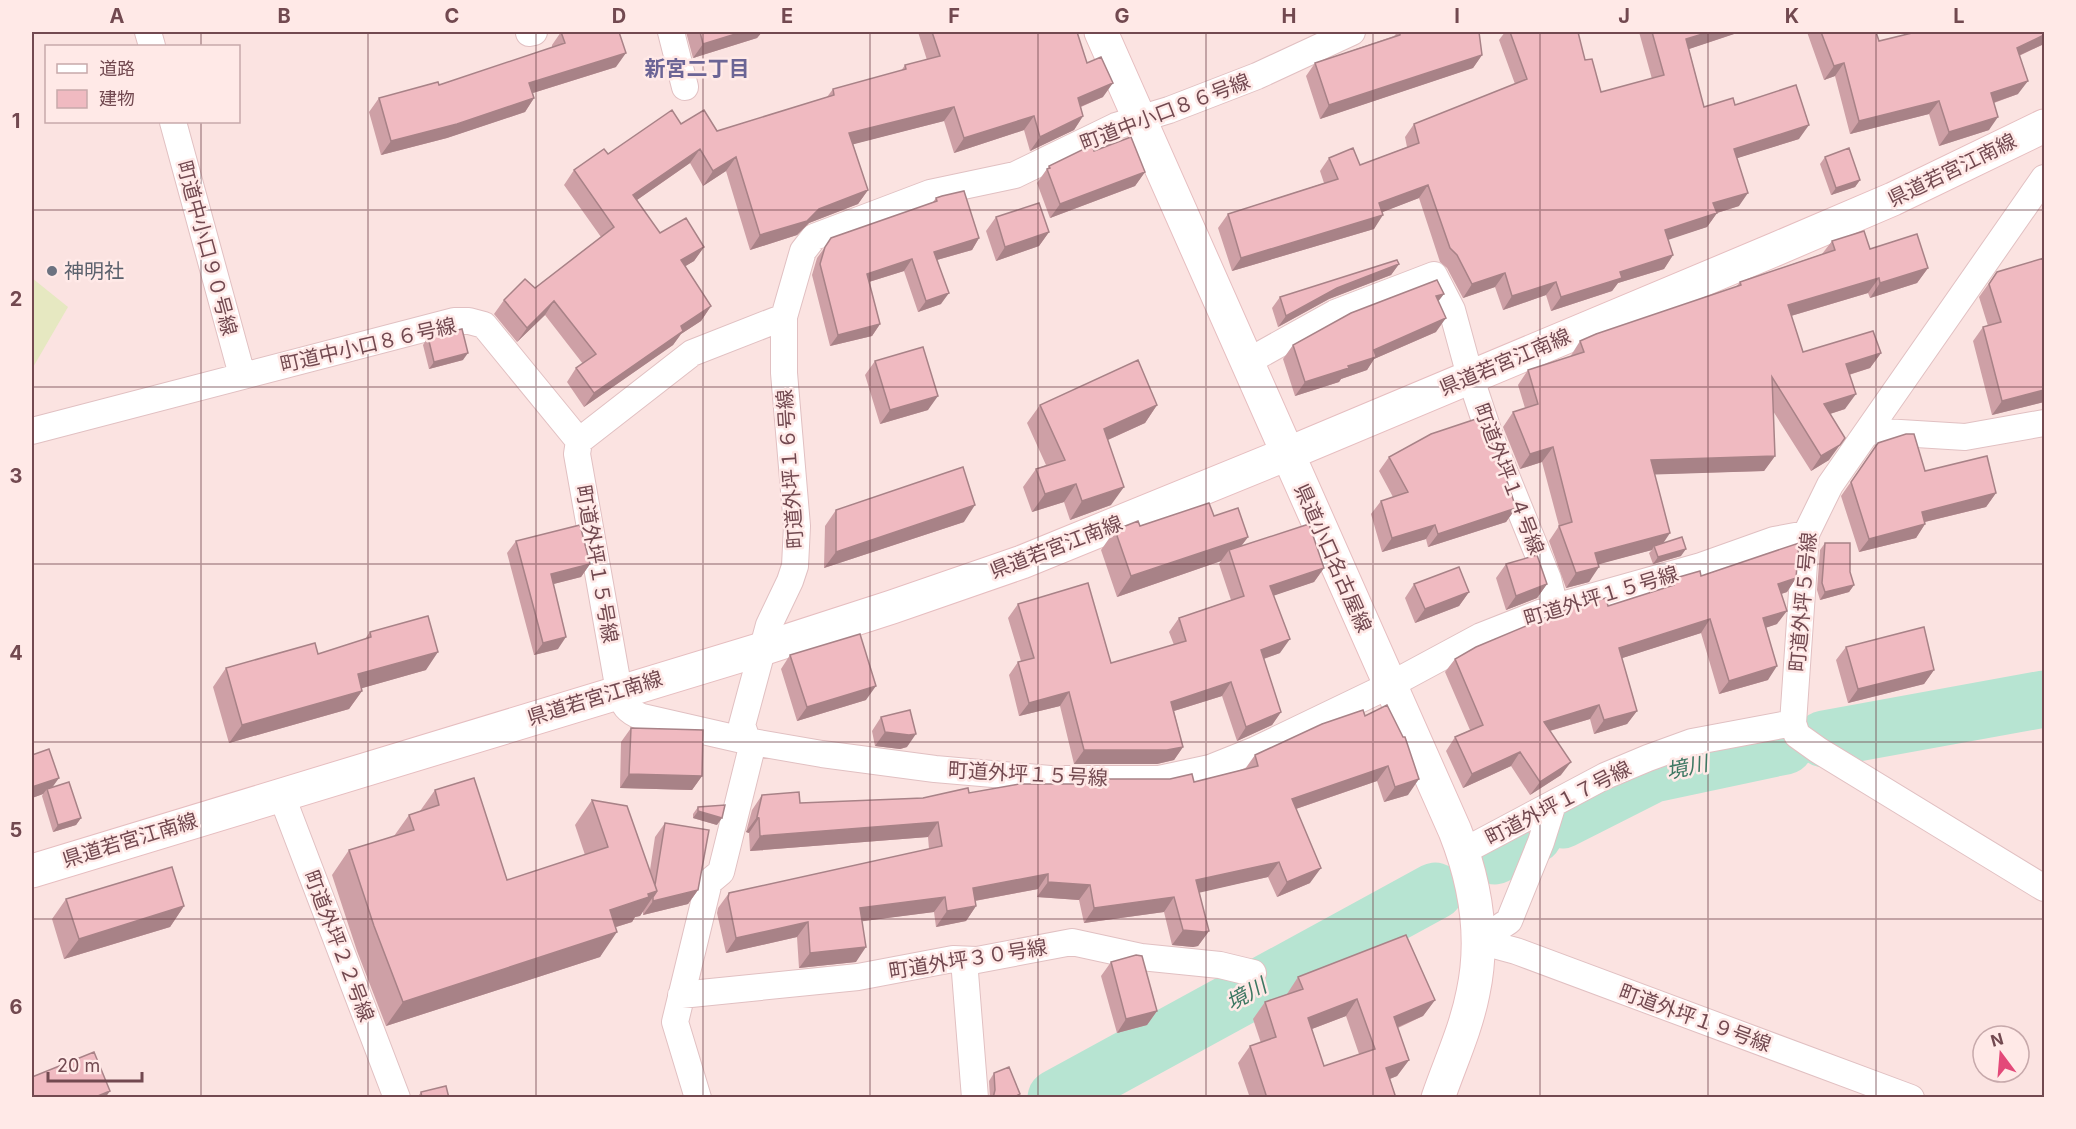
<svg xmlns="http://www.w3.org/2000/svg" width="2076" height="1129" viewBox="0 0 2076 1129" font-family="Inter,'Noto Sans JP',sans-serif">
	<rect width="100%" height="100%" fill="#fbe3e1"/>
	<path fill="#e6e8c1" d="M32,278L68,307L32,369Z"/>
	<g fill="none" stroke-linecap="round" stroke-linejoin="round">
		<path stroke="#b7e4d2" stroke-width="57" d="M1824,739L2044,699
			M1562,820L1653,774L1785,746
			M1495,856L1534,835
			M1056,1098L1435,891"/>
		<g stroke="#e1c0c2" stroke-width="28">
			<path id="minor" d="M148,32L152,46
				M671,32L685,87
				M529,33L534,32
				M173,122L242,375
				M2044,178L1830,485L1806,534L1793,723L1797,735L1818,750L2044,888
				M1247,362L1335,313L1434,275L1452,310L1470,376L1490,436L1548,579L1555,607
				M32,431L454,321H469L484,325L579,441L692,353L784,317L803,251L814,237L930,193L1015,175L1116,126L1169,110L1257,76L1352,32
				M1868,431L1965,437L2044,423
				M579,441L577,454L619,691C623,705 627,711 642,717L747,741L822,754L935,769L1050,779H1159L1210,768L1255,750L1390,685L1481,636L1555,607L1701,566L1774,540L1806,534
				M281,794L397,1098
				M1464,851L1605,776L1648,758L1692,742L1793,723
				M1479,941L1516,951L1911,1098
				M1479,941L1509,921L1541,842L1553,804
				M964,960L975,1098
				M681,995L858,977L953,959L977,960L1072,942L1141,957L1220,965L1253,973
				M698,1098L675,1022L709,882L721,872L751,751L742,725L769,625L790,581L795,566L797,526L784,373V317"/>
		</g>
		<g stroke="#e6bec0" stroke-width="35">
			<path id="secondary" d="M1101,32L1455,831C1476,884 1485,937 1473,993C1466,1029 1450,1063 1438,1098
				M32,871L762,649L892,607L1022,562L1287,454L1776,249L1893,199L2044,126"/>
		</g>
		<use href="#minor" stroke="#fff" stroke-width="26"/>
		<use href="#secondary" stroke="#fff" stroke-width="33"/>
	</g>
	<path fill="#cea0a6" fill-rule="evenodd" d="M561,32L616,67L533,93L534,98L525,112L447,138L381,155L369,112L379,98L439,85L552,48V45Z
		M686,32H762L757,38L693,58Z
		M918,32H1077L1087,63L1103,97L1081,107L1083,116L1074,130L1030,151L1024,130L954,153L944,121L853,144L868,190L858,204L809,223L797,235L750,250L726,171L703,186L690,163L637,200L660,233L704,247L694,261L685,266L711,306L701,321L681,334L673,345L584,407L567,382L576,368L583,364L545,315L517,342L494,314L504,300L535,288L601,237L564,185L574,170L608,154L681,124L717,131L827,97L833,89L901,71L905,65L927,60Z
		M1398,32H1479L1482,55L1473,68L1320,119L1306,76L1315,63L1394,36Z
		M1505,32H1578L1585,60L1601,92L1652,79L1639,32H1740L1689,49L1704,107L1735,105L1799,139L1737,158L1739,206L1717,213L1707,227L1668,239L1673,255L1664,269L1618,283L1612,291L1551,311L1546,295L1503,310L1495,287L1463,298L1447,268L1440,262L1419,198L1382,212L1374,229L1232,271L1218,228L1228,214L1324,183L1320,171L1329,158L1360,165L1407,147L1405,137L1414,124L1515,84L1499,40Z
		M1807,32H1876L1879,41L2044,32V44L2019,56L2018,94L1994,103L1989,130L1939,146L1929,114L1850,134L1835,76L1824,80Z
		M1825,157L1860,180L1855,187L1831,195L1820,164Z
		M1049,166L1145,172L1135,186L1050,218L1037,183Z
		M936,198L979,238L972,250L937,260L941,304L918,312L904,271L869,282L880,324L872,336L830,346L812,275L817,258L825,247L933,202Z
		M996,217L1049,232L1039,246L996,261L986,231Z
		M1832,241L1870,249L1928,268L1917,283L1870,298L1868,293L1791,316L1803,352L1881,353L1870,368L1849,375L1845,409L1830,414L1829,460L1811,471L1773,411L1775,456L1764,471L1654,474L1663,543L1681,556L1653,564L1649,553L1652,550L1598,564L1589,582L1566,588L1549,541L1559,526L1542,462L1520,469L1503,427L1513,412L1525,408L1518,385L1528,370L1570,357L1580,341L1736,287L1740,282L1822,254Z
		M1399,264L1391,275L1329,299L1278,327L1272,308L1280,297Z
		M1997,272L2044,402L1992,415L1973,341L1983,327L1988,326L1979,297Z
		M1438,301L1436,332L1374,359L1367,370L1341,379L1339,382L1295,396L1283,359L1293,345Z
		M428,337L463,360L429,369L423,345Z
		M875,361L928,410L880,424L865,375Z
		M1040,405H1157L1145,423L1108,440L1111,505L1070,520L1064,502L1032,512L1023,487L1036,469L1046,465L1027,423Z
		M1878,443L1925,471L1996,493L1986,507L1925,522V524L1916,538L1859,552L1841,496Z
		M1389,457L1516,508L1506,522L1428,547L1426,539L1382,552L1371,514L1381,501L1393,497L1379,471Z
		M836,510L964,522L824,568L825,526Z
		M1214,516L1248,537L1241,546L1324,568L1314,582L1274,595L1280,653L1264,659L1281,712L1272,725L1237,741L1222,696L1174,711L1183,747L1174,760L1157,764H1074L1060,706L1019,716L1009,675L1018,662L1021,661L1008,618L1018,604L1111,663L1174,645L1169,632L1179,618L1231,600L1219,564L1221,561L1117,597L1101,550L1115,530Z
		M516,541L590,564L581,577L553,584L558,649L534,655L507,553Z
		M1825,543L1850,572L1854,585L1849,592L1820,600L1817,590L1820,550Z
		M1506,564L1547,584L1537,598L1506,610L1496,578Z
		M1701,576L1796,578L1787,592L1781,594L1777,624L1765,628L1768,680L1719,694L1701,633L1622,658L1637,711L1627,724L1594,734L1590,719L1550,731L1561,775L1530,795L1511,766L1463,788L1446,751L1455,737L1470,730L1445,672L1455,659L1608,606L1666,588L1672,579Z
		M1414,584L1469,592L1459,606L1415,623L1405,598Z
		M370,632L426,670L362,688V691L349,709L229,743L213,687L226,668L318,654L365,639Z
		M1846,647L1934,670L1924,684L1848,703L1836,660Z
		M790,655L866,700L797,721L781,669Z
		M1365,716L1408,795L1384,802L1377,781L1296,809L1310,883L1277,897L1268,877L1199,892L1209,931L1198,946L1193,947L1172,945L1164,912L1084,923L1079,900L1037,897L1038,889L975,901L976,906L966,921L936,927L934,912L862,921L856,962L799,968L797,937L726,953L717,913L718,908L729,893L929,849L928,837L750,851L749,833L746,832L752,810L762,795L800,803L923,798L969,793L1089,784L1093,779L1194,782L1245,769L1255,755Z
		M881,717L907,747L900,749L875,746L872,731Z
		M631,728L702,776L692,790L620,788L621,742Z
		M32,755L52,787L81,818L76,825L53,832L42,796L43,794L32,798Z
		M435,790L507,880L585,855L575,825L592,800L650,870L655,837L665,823L698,890L688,904L643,915V911L640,916L635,917L632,922L616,927L600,957L386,1026L357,951L332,875L349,850L394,836L409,815L420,811Z
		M698,807L717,825L693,818V814Z
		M66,899L184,906L170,927L64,959L52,919Z
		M1111,962L1157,1011L1147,1025L1117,1033L1101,976Z
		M1298,977L1435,1000L1423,1016L1398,1028L1409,1060L1397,1076L1390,1079L1396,1098H1250L1238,1063L1250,1046L1261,1043L1253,1019L1265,1002L1287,995V994ZM1346,1016L1359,1054L1324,1066L1312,1029Z
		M994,1073L1020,1094L1018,1098H990L989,1081Z
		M421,1092L449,1098H417Z"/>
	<path fill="#a88287" d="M742,32H762L757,38L693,58L703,44Z
		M1709,32H1740L1677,53L1686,39Z
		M2044,35V44L2007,61L2017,48Z
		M626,53L616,67L520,97L529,83Z
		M1482,55L1473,68L1320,119L1329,105Z
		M1844,63L1835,76L1824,80L1834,66Z
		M2028,81L2018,94L1981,107L1991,93Z
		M1113,83L1103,97L1068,112L1078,98Z
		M534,98L525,112L447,138L381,155L391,141Z
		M1939,101L1929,114L1850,134L1859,121Z
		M954,107L944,121L839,148L849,133Z
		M1034,116L1024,130L954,153L964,138Z
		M1083,116L1074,130L1030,151L1040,137Z
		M1998,117L1989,130L1939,146L1949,132Z
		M1809,125L1799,139L1725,162L1734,149Z
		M700,149L690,163L624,209L633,195Z
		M736,157L726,171L703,186L713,171Z
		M1145,172L1135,186L1050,218L1060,204Z
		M1860,180L1855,187L1831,195L1836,188Z
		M1428,185L1419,198L1370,217L1379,203Z
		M868,190L858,204L809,223L797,235L750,250L760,235L819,209Z
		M1748,193L1739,206L1704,217L1713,203Z
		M1717,213L1707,227L1656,244L1665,230Z
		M1383,215L1374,229L1232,271L1241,258Z
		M1049,232L1039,246L996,261L1005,247Z
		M979,238L972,250L926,263L934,252Z
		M704,247L694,261L671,275L681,260Z
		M1673,255L1664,269L1618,283L1612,291L1551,311L1561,297L1620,272Z
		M912,259L904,271L859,285L867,274Z
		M1399,264L1391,275L1329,299L1278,327L1286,316L1337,288Z
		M1928,268L1917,283L1870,298L1880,283Z
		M1505,273L1495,287L1463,298L1472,284Z
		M1879,278L1868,293L1777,320L1788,305Z
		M1556,282L1546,295L1503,310L1512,296Z
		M949,293L941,304L918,312L926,301Z
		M1444,294L1434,307L1436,296Z
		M554,301L545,315L517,342L527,328Z
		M711,306L701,321L681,334L673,345L584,407L594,393L681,326Z
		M1446,318L1436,332L1374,359L1367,370L1341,379L1339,382L1295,396L1305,382L1348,366L1374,350Z
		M880,324L872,336L830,346L838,335Z
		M468,353L463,360L429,369L434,362Z
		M1881,353L1870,368L1835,379L1846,364Z
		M2044,390V402L1992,415L2002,401Z
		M1856,394L1845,409L1814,419L1824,404Z
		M938,396L928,410L880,424L890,410Z
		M1157,405L1145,423L1092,447L1104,429Z
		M1840,445L1829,460L1811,471L1821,456Z
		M1553,447L1542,462L1520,469L1530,454Z
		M1775,456L1764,471L1640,475L1651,460Z
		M1076,484L1064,502L1032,512L1045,494Z
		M1124,487L1111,505L1070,520L1082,501Z
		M1996,493L1986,507L1912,525L1922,512Z
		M975,505L964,522L824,568L836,552Z
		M1516,508L1506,522L1428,547L1438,534Z
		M1925,524L1916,538L1859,552L1869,539Z
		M1435,525L1426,539L1382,552L1392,538Z
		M1670,533L1660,548L1654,546L1652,550L1585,568L1595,553Z
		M1248,537L1233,557L1229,550L1221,561L1117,597L1131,576Z
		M1686,549L1681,556L1653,564L1658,557Z
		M590,564L581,577L542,587L551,574Z
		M1599,567L1589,582L1566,588L1576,573Z
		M1324,568L1314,582L1261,600L1270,586Z
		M1796,578L1787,592L1769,598L1778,584Z
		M1547,584L1537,598L1506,610L1516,596Z
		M1854,585L1849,592L1820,600L1825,592Z
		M1469,592L1459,606L1415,623L1425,609Z
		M1787,611L1777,624L1753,632L1763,618Z
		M1710,619L1701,633L1610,662L1619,648Z
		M566,637L558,649L534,655L543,643Z
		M1290,639L1280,653L1251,663L1261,650Z
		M438,652L426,670L345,693L358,674Z
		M1777,666L1768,680L1719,694L1729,681Z
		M1934,670L1924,684L1848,703L1858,689Z
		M1231,682L1222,696L1161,715L1171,702Z
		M876,686L866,700L797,721L807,707Z
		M362,691L349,709L229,743L242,725Z
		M1069,692L1060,706L1019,716L1029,703Z
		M1599,705L1590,719L1535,735L1544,722Z
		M1637,711L1627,724L1594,734L1604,720Z
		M1281,712L1272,725L1237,741L1246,727Z
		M885,732L916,734L907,747L900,749L875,746Z
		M1183,747L1174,760L1157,764H1074L1084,750Z
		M1520,752L1511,766L1463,788L1472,774Z
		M1571,762L1561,775L1530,795L1540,782Z
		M1388,766L1377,781L1281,814L1292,799Z
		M629,774L702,776L692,790L620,788Z
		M59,778L49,792L47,789L43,794L32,798V787Z
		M1419,779L1408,795L1384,802L1395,787Z
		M698,811L722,818L717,825L693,818Z
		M757,817L759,818L749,833L746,832Z
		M81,818L76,825L53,832L58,825Z
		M938,822L928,837L750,851L760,836Z
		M1279,862L1268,877L1185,896L1196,880Z
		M1321,868L1310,883L1277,897L1287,882Z
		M1048,874L1038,889L963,903L973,888Z
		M1048,882L1090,885L1079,900L1037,897Z
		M698,890L688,904L643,915L653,901Z
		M657,891L640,916L635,917L632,922L593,934L610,910L648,894Z
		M945,897L934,912L849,923L860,908Z
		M1174,897L1164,912L1084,923L1094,908Z
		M184,906L170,927L64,959L79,939Z
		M976,906L966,921L936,927L947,911Z
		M808,922L797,937L726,953L736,938Z
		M1183,930L1209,931L1198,946L1193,947L1172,945Z
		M617,932L600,957L386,1026L403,1002Z
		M866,947L856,962L799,968L810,953Z
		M1357,999L1346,1016L1296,1035L1308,1018Z
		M1435,1000L1423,1016L1382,1034L1394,1017Z
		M1157,1011L1147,1025L1117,1033L1126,1019Z
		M1409,1060L1397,1076L1374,1085L1386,1068Z
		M110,1091L105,1098H93Z"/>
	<path fill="#f0bac1" stroke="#a88287" stroke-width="1.5" fill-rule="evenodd" d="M561,32H619L626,53L529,83L534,98L457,124L391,141L379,98L438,82L439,85L565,43Z
		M700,32H742L703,44Z
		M932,32H1077L1087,63L1101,57L1113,83L1078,98L1083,116L1040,137L1034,116L964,138L954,107L849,133L868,190L819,209L807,221L760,235L736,157L713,171L700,149L633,195L660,233L686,218L704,247L681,260L711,306L681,326L683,331L594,393L576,368L596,354L554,301L527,328L504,300L525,279L535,288L614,227L574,170L604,149L608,154L672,110L681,124L704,110L717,131L834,95L833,89L906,69L905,65L940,56Z
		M1400,32H1479L1482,55L1329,105L1315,63L1400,35Z
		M1510,32H1578L1585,60L1592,59L1601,92L1664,75L1652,32H1709L1686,39L1704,107L1733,98L1735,105L1796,85L1809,125L1734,149L1748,193L1713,203L1717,213L1665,230L1673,255L1620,272L1622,278L1561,297L1556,282L1512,296L1505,273L1472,284L1457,255L1450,248L1428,185L1379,203L1383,215L1241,258L1228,214L1338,179L1329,158L1353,148L1360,165L1419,143L1414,124L1527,79Z
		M1821,32H1876L1879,41L1916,32H2044V35L2017,48L2028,81L1991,93L1998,117L1949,132L1939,101L1859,121L1844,63L1834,66Z
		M1131,137L1145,172L1060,204L1047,169L1050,168L1049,166L1092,145L1094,151Z
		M1849,148L1860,180L1836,188L1825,157Z
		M964,191L979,238L934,252L949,293L926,301L912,259L867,274L880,324L838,335L820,264L825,247L831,238L937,201L936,198L942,196Z
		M1039,203L1049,232L1005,247L996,217Z
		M1864,231L1870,249L1917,234L1928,268L1880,283L1879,278L1788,305L1803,352L1873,331L1881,353L1846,364L1856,394L1824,404L1845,438L1840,445L1821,456L1772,377L1775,456L1651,460L1670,533L1595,553L1599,567L1576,573L1559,526L1572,522L1553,447L1530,454L1513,412L1538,404L1528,370L1584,352L1580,341L1596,334L1741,285L1740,282L1835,250L1832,241Z
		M2044,258V390L2002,401L1983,327L2001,322L1989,284L1997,272Z
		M1397,260L1399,264L1337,288L1286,316L1280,297Z
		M1437,280L1444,294L1436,296L1446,318L1374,350L1376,357L1348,366L1349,368L1305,382L1293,345L1351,313Z
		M462,329L468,353L434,362L428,337Z
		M923,347L938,396L890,410L875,361Z
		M1138,360L1157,405L1104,429L1124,487L1082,501L1076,484L1045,494L1036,469L1065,460L1040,405Z
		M1482,417L1506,478L1516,508L1438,534L1435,525L1392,538L1381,501L1408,492L1389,457L1431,434Z
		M1906,434H1914L1925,471L1987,456L1996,493L1922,512L1925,524L1869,539L1851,482L1878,443Z
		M963,467L975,505L836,552V510Z
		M1209,503L1214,516L1238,508L1248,537L1131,576L1115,530L1138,521L1140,526Z
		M1309,524L1324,568L1270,586L1290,639L1261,650L1281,712L1246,727L1231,682L1171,702L1183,747L1167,750H1084L1069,692L1029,703L1018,662L1034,658L1018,604L1088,583L1111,663L1186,641L1179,618L1244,596L1229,550Z
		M580,525L590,564L551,574L566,637L543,643L516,541Z
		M1682,537L1686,549L1658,557L1654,546Z
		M1799,543L1796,578L1778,584L1787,611L1763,618L1777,666L1729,681L1710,619L1619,648L1637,711L1604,720L1599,705L1544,722L1571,762L1540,782L1520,752L1472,774L1455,737L1483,725L1455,659L1476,647L1569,608L1606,598L1608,606L1674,585L1672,579L1700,571L1701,576Z
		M1825,543H1850V572L1854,585L1825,592L1822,583Z
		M1537,555L1547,584L1516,596L1506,564Z
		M1459,567L1469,592L1425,609L1414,584Z
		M428,616L438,652L358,674L362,691L242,725L226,668L315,643L318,654L371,637L370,632Z
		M1924,627L1934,670L1858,689L1846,647Z
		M860,634L876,686L807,707L790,655Z
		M1387,705L1403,737H1405L1419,779L1395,787L1388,766L1292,799L1321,868L1287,882L1279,862L1196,880L1209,931L1204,932L1183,930L1174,897L1094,908L1090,885L1048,882V874L973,888L976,906L947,911L945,897L860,908L866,947L810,953L808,922L736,938L728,898L729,893L942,846L938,822L760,836L759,818L757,817L762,795L799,792L800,803L923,798L968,788L969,793L1019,784H1094L1093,779H1170L1192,774L1194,782L1258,766L1255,755L1322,724L1363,710L1365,716Z
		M910,710L916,734L909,735L885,732L881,717Z
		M631,728L703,730L702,776L629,774Z
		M49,749L59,778L32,787V755Z
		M474,778L507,880L608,847L592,800L627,806L657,891L648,894L649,897L610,910L617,932L403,1002L374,926L349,850L414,830L409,815L439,805L435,790Z
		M69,782L81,818L58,825L47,789Z
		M725,805L722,818L698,811V807Z
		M665,823L709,830L698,890L653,901V897L657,891L655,885Z
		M172,867L184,906L79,939L66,899Z
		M1406,935L1435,1000L1394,1017L1409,1060L1386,1068L1396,1098H1267L1250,1046L1276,1037L1265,1002L1303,989L1298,977ZM1357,999L1375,1049L1324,1066L1308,1018Z
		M1136,955L1142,956L1157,1011L1126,1019L1111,962Z
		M94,1052L110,1091L93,1098H32V1077Z
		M1009,1067L1020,1094L1012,1098H993L995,1090L994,1073Z
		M446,1086L449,1098H422L421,1092Z"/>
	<path fill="none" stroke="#724950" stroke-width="1.5" stroke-opacity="0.55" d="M201,32V46M368,32V1098M536,32V1098M703,32V1098M870,32V1098M1038,32V1098M1206,32V1098M1373,32V1098M1540,32V1098M1708,32V1098M1876,32V1098M201,122V1098M32,210H2044M32,387H2044M32,564H2044M32,742H2044M32,919H2044"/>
	<circle fill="#6b7280" stroke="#ffe9e7" stroke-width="2" cx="52" cy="271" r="6"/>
	<g text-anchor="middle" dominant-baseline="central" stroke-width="5" stroke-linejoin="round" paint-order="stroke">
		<g font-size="20" fill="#724950" stroke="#ffe9e7">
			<text transform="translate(1165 112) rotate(-21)">町道中小口８６号線</text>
			<text transform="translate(1952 170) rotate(-26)">県道若宮江南線</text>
			<text transform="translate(207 248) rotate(75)">町道中小口９０号線</text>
			<text transform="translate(368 345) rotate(-13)">町道中小口８６号線</text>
			<text transform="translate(1505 362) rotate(-23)">県道若宮江南線</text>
			<text transform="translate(790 469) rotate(-94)">町道外坪１６号線</text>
			<text transform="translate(1509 479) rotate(69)">町道外坪１４号線</text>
			<text transform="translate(1056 547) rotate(-21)">県道若宮江南線</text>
			<text transform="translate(1333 558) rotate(66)">県道小口名古屋線</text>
			<text transform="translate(597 564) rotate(80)">町道外坪１５号線</text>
			<text transform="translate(1601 596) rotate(-17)">町道外坪１５号線</text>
			<text transform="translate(1803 602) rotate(-85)">町道外坪５号線</text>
			<text transform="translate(595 698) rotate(-17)">県道若宮江南線</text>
			<text transform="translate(1028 774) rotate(3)">町道外坪１５号線</text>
			<text transform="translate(1558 803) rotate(-27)">町道外坪１７号線</text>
			<text transform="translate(130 840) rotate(-17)">県道若宮江南線</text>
			<text transform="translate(339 946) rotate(69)">町道外坪２２号線</text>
			<text transform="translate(968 959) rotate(-9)">町道外坪３０号線</text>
			<text transform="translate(1695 1018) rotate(20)">町道外坪１９号線</text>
		</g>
		<g font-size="20" fill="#5b616d" stroke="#ffe9e7" text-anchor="start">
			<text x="64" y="271">神明社</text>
		</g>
		<g font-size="21" font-weight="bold" fill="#6b6495" stroke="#ffe9e7">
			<text x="697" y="68">新宮二丁目</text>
		</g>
		<g font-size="21" font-style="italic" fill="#3d7762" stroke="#ffe9e7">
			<text transform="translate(1687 767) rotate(-12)">境川</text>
			<text transform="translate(1246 994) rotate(-29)">境川</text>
		</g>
	</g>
	<rect width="2076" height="1129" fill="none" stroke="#ffe9e7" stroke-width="66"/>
	<rect x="45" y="45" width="195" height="78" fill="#ffe9e7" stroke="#c7a9ab" stroke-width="1.5"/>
	<rect x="57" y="64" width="30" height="9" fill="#ffffff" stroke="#c7a9ab" stroke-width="1.5"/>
	<text x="99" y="75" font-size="18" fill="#724950">道路</text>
	<rect x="57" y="90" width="30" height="18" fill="#f0bac1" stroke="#c7a9ab" stroke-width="1.5"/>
	<text x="99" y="105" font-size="18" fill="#724950">建物</text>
	<g transform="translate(2001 1054) rotate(344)"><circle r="28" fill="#ffe9e7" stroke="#c7a9ab" stroke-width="1.5"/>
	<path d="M0-4.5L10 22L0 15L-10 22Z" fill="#e34979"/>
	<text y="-9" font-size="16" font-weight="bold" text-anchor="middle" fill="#724950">N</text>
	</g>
	<path d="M48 1072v9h94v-9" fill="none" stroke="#724950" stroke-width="3"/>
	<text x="57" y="1072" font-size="18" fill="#724950" stroke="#ffe9e7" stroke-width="4.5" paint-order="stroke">20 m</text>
	<rect x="33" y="33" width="2010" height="1063" fill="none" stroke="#724950" stroke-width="2"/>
	<g font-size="20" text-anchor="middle" font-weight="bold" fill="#724950">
		<text x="117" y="23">A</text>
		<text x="284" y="23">B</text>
		<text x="452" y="23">C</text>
		<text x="619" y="23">D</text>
		<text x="787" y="23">E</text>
		<text x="954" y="23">F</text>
		<text x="1122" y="23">G</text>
		<text x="1289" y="23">H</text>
		<text x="1457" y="23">I</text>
		<text x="1624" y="23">J</text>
		<text x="1792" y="23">K</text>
		<text x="1959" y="23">L</text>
		<text x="16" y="128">1</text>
		<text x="16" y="306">2</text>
		<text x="16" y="483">3</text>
		<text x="16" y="660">4</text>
		<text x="16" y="837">5</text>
		<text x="16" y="1014">6</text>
	</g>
</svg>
